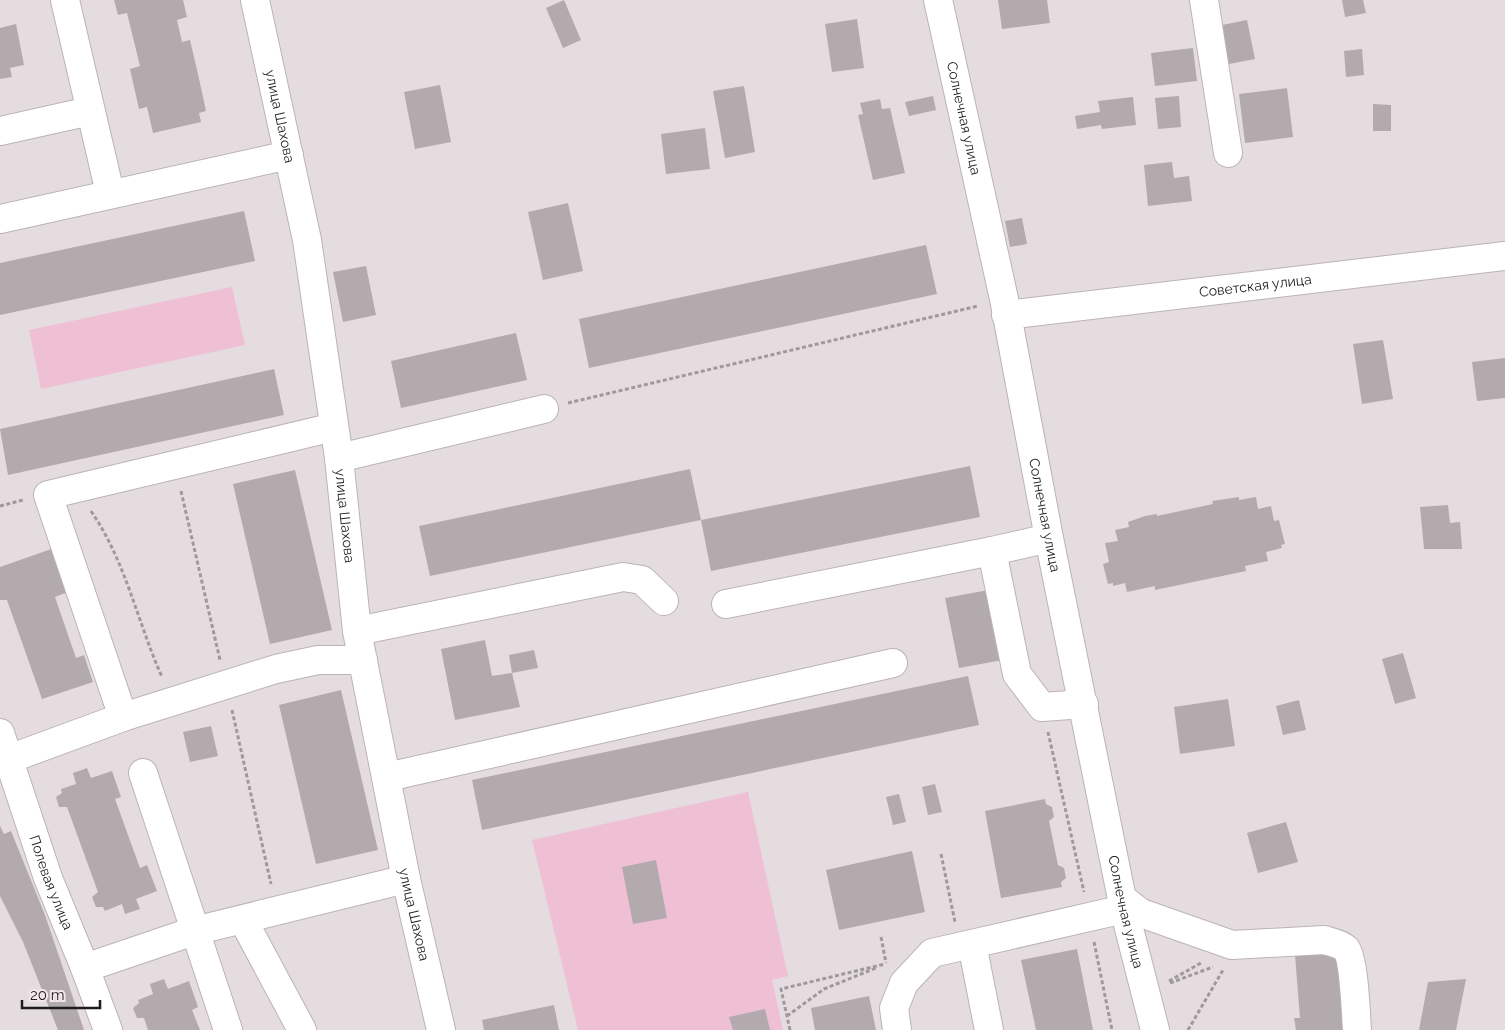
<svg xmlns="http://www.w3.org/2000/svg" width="1505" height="1030" viewBox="0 0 1505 1030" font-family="Raleway,sans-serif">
	<rect width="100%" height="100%" fill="#e5dce0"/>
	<path fill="#efbfd4" d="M232,287L245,345L41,389L29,330Z
		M748,792L788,976L772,980L783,1030H578L532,840Z"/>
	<path fill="#b3aaae" d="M114,0H183L187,17L177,20L182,42L190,40L198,74L206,111L199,113L201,122L153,133L147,107L139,109L130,69L140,66L127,13L118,15Z
		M564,0L581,40L563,48L546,8Z
		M998,0H1047L1050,23L1002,29Z
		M1342,0H1363L1366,13L1345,17Z
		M857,19L864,68L832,72L825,24Z
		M1247,20L1255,59L1224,65L1217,26Z
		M16,24L24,65L10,68L12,77L0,79V28Z
		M1193,48L1197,81L1155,86L1151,53Z
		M1362,49L1364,75L1346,77L1344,51Z
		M440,85L451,142L415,149L404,92Z
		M744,86L755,152L725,158L713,91Z
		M1287,88L1293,137L1245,143L1239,94Z
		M933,96L936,110L909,116L905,102Z
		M1179,96L1181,127L1158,129L1155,98Z
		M1133,97L1136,125L1102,129L1101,125L1077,129L1075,116L1100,112L1098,101Z
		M880,99L882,109L890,108L905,173L873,180L858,115L863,114L860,103Z
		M1373,104L1391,105V131H1373Z
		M705,128L710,169L666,174L661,134Z
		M1172,162L1174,178L1189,176L1192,201L1148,206L1144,165Z
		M568,203L583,271L543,280L528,212Z
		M244,211L255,261L0,315V263Z
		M1022,218L1027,244L1010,247L1005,221Z
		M926,245L937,294L589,368L579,319Z
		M366,266L376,315L343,322L333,272Z
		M516,333L527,380L401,408L391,361Z
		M1383,340L1393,399L1362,404L1353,344Z
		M1505,358V398L1477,401L1472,362Z
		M274,369L284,415L8,475L0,429Z
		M970,466L980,517L711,571L701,520Z
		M690,469L701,520L430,576L419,526Z
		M295,470L332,630L270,644L233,484Z
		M1239,497V500L1256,497L1258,509L1271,506L1274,521L1279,520L1285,544L1281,545L1282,548L1266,552L1268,561L1245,566L1246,571L1155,590V586L1127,592L1125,583L1113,586V583L1108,584L1103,564L1109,562L1105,543L1118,541L1115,530L1129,527L1128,522L1145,516L1157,514V516L1213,504L1212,501Z
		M1448,505L1450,523L1460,522L1462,549H1424L1420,507Z
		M57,547L73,590L55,597L76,658L84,655L93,682L42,699L7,600H0V567Z
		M994,589L1008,659L959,668L945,598Z
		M485,640L492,676L512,673L520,707L455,720L441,649Z
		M534,650L538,668L512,673L509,655Z
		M1403,653L1416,698L1395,704L1382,659Z
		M968,676L979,725L482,830L472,780Z
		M341,690L378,850L316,864L279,705Z
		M1228,699L1235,746L1180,754L1174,707Z
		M1299,700L1306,730L1283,735L1276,706Z
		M211,726L218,756L190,762L183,732Z
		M87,768L91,778L112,771L121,797L115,799L140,868L147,865L157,891L136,899L140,909L125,914L122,904L105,911L103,907H96L92,897L98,892L67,807H59L56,797L62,793L61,789L76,784L73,773Z
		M935,784L942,812L928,815L922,787Z
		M899,794L906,822L893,825L886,797Z
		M1045,799L1046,804L1052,807L1054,817L1049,821L1058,865L1064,868L1066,878L1061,882L1062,887L1001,898L985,811Z
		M1286,822L1298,862L1258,873L1247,833Z
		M0,826L4,834L11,831L45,915L84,1030H58L23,942L0,896Z
		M912,851L925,912L839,930L826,870Z
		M656,860L667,918L633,924L622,867Z
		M1077,949L1093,1030H1036L1021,960Z
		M1338,951L1345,1030H1296L1294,1018H1300L1295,955Z
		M164,979L168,989L189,981L198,1007L192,1010L200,1030H148L144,1018H137L133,1008L139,1003L138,1000L153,994L150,984Z
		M1466,979L1456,1030H1419L1428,982Z
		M869,996L876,1030H815L811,1008Z
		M554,1005L559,1030H484L482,1020Z
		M765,1009L770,1030H733L729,1017Z"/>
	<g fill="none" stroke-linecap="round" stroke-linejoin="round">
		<g stroke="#bcb3b7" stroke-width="30">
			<g id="minor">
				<path d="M65,0L110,193"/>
				<path id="s1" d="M255,0L307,240L339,458L357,631L406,879L441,1030"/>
				<path id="s2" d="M938,0L1004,299L1049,538L1124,909L1155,1030"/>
				<path d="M1204,0L1228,153"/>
				<path d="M0,131L90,111"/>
				<path d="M0,219L289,155"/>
				<path id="s3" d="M1006,315L1505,256"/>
				<path d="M339,458L544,409"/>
				<path d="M1049,538L992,551L1017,674L1042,707L1084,704"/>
				<path d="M726,604L992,551"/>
				<path d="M357,631L623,577L642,580L664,601"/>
				<path d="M123,717L48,495L334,427"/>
				<path id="s4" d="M0,733L48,878L85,968L108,1030"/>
				<path d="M9,759L123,717L276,669L318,660H363"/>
				<path d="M143,773L228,1030"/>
				<path d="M387,777L893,663"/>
				<path d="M1123,899L1141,913L1232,945L1324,940C1331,942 1341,944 1346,949C1354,959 1356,1015 1357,1030"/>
				<path d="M243,920L302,1030"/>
				<path d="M972,944L989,1030"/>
				<path d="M85,968L194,931L406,879"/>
				<path d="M897,1030L894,1008L904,983L932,953L1124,909"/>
			</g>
		</g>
		<path stroke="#a0999c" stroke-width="3" stroke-dasharray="4 2.5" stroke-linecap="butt" d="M568,403L978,306
			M181,491L220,660
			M0,506L23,500
			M91,511C126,562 137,621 162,677
			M232,710L271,884
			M1048,732L1084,892
			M941,854L955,922
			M881,937L886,963
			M1094,942L1112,1030
			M1169,981L1201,963
			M1170,983L1213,967
			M787,1016L824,989L876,968
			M790,1030L781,989L885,964
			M1188,1030L1223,970"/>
		<use href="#minor" stroke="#fff" stroke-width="28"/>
	</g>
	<g text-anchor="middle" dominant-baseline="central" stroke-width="4.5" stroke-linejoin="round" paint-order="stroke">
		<g font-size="14" fill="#1f1c1d" stroke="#f3e9ed">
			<text stroke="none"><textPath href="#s1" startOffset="119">улица Шахова</textPath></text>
			<text stroke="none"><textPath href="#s2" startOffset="121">Солнечная улица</textPath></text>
			<text stroke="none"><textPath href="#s3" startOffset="251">Советская улица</textPath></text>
			<text stroke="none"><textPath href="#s2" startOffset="526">Солнечная улица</textPath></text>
			<text stroke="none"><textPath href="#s1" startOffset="524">улица Шахова</textPath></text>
			<text stroke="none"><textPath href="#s4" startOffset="158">Полевая улица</textPath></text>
			<text stroke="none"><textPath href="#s2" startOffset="931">Солнечная улица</textPath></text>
			<text stroke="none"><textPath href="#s1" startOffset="929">улица Шахова</textPath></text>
		</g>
	</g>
	<path d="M22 1000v8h78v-8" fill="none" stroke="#1f1c1d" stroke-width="2.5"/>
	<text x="30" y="1000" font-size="15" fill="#1f1c1d" stroke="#f3e9ed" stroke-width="4" paint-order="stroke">20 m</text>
</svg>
